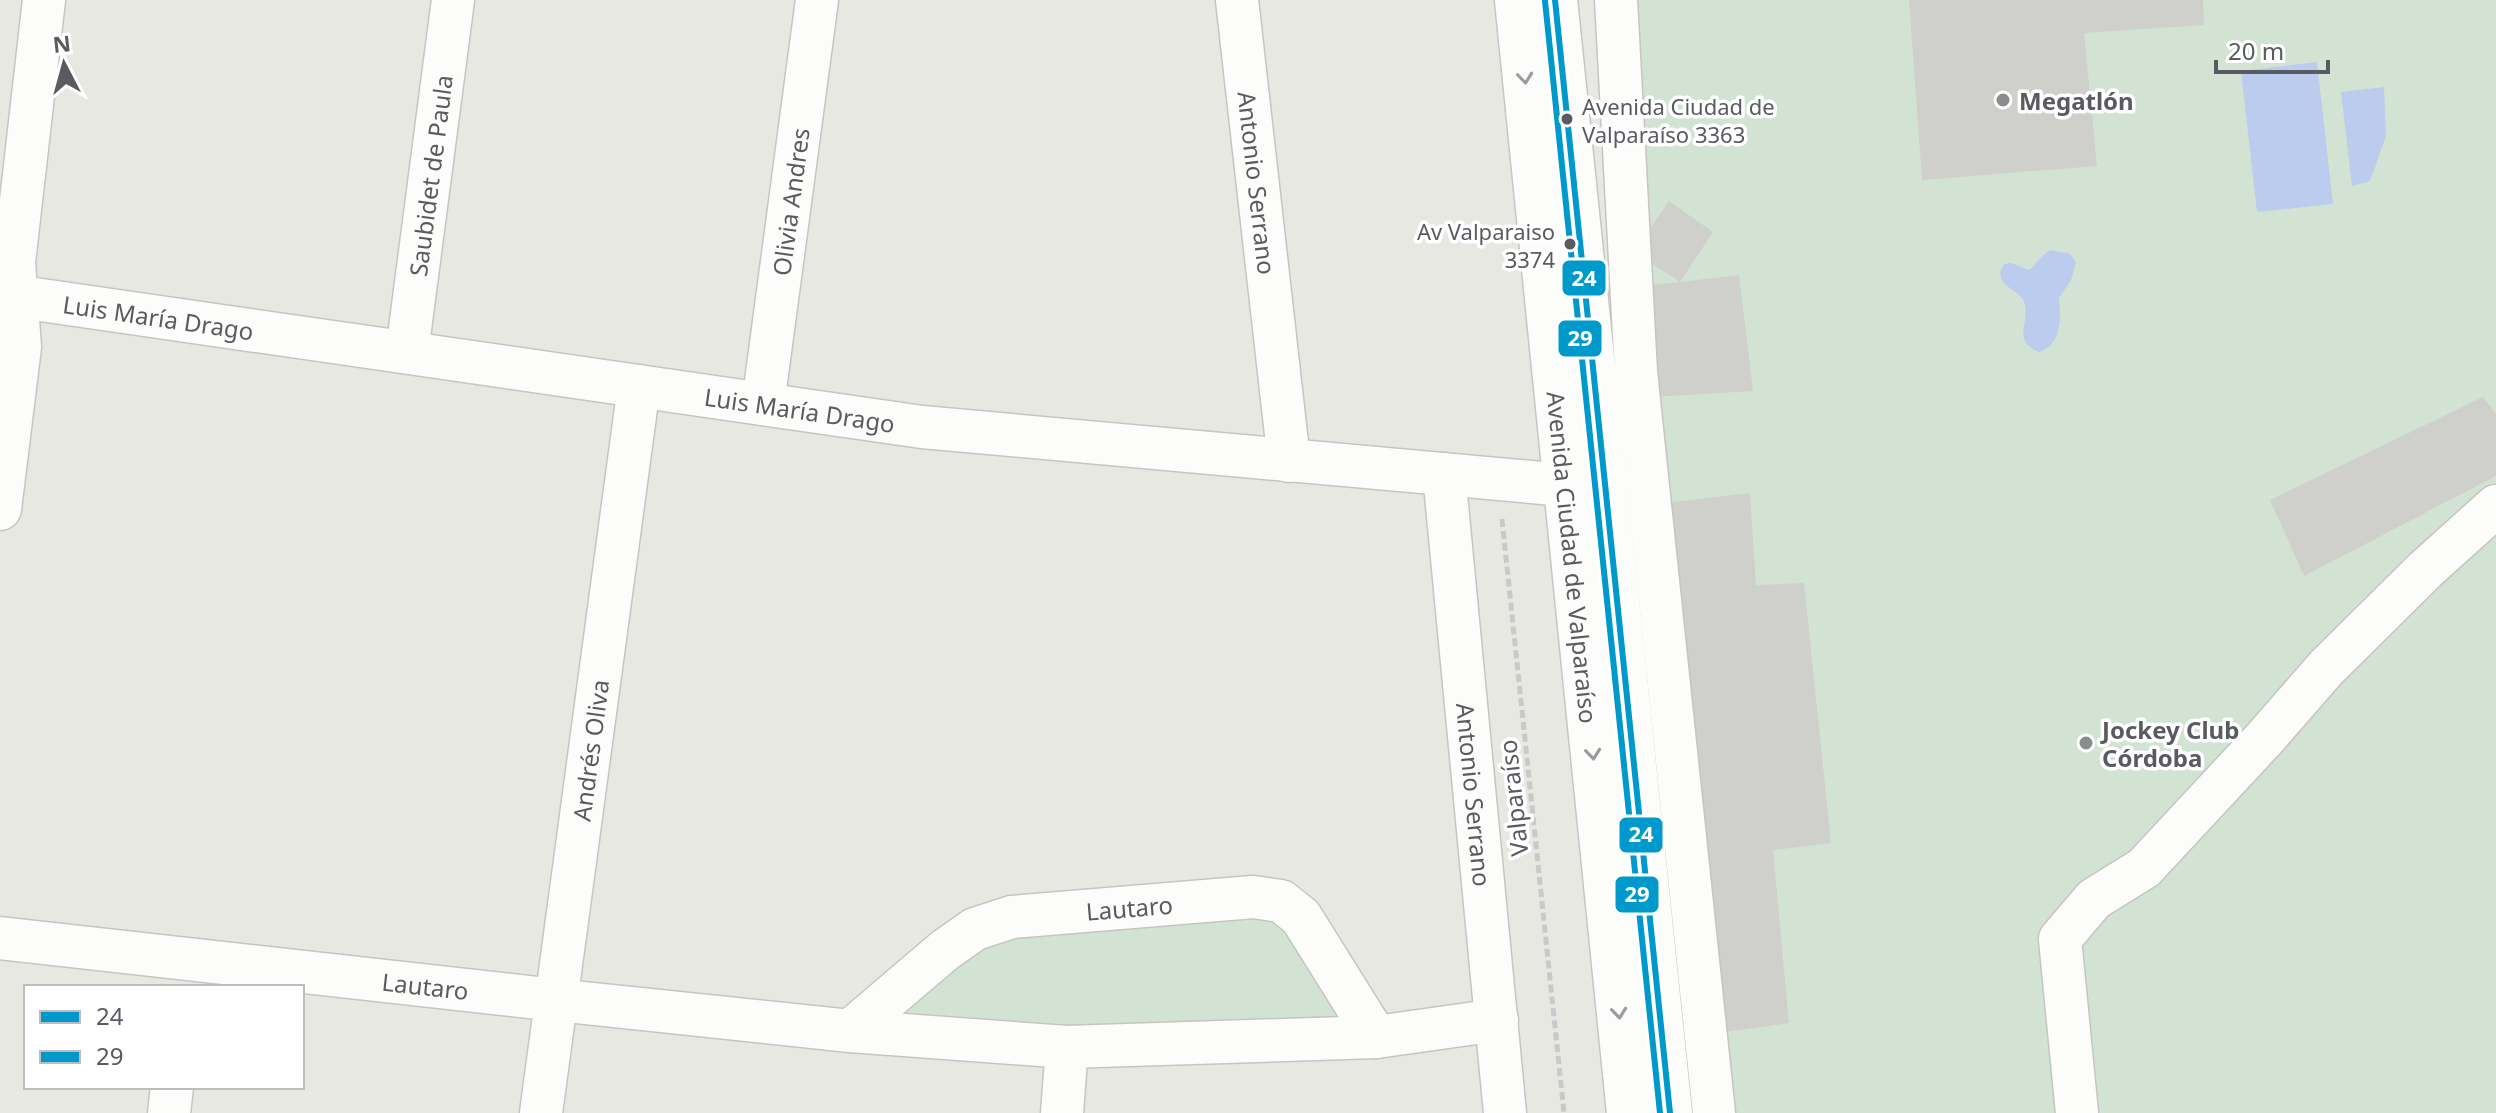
<svg xmlns="http://www.w3.org/2000/svg" width="2496" height="1113" viewBox="0 0 2496 1113" font-family="'Noto Sans',sans-serif">
	<rect width="100%" height="100%" fill="#e8e8e3"/>
	<path fill="#d2e3d4" d="M1600,0H2496V1113H1713Z
		M1280,917L1345,1022L881,1028L1003,932Z"/>
	<path fill="#bce" d="M2317,62L2333,204L2257,212L2241,71Z
		M2384,87L2386,136L2370,181L2352,186L2341,92Z
		M2050,250L2070,254L2076,262L2071,280L2059,298C2061,319 2062,344 2039,352C2012,340 2029,326 2025,305C2023,293 2009,290 2002,281L2000,272L2004,264L2011,263L2029,270C2037,263 2041,256 2050,250Z"/>
	<path fill="#cfcfcc" d="M1909,0H2203L2204,25L2084,33L2097,166L1922,180Z
		M1669,201L1713,232L1680,282L1739,275L1753,391L1652,397L1651,285L1680,282L1634,252Z
		M2483,397L2496,414V476L2304,576L2270,500Z
		M1750,493L1756,585L1804,583L1831,843L1773,850L1789,1023L1719,1033L1664,503Z"/>
	<g fill="none" stroke-linecap="round" stroke-linejoin="round">
		<g stroke="#c5c5c3" stroke-width="45">
			<g id="minor">
				<path id="s1" d="M1237,0L1289,461"/>
				<path d="M1616,0L1636,372L1714,1113"/>
				<path id="s2" d="M0,294L922,427L1598,488"/>
				<path id="s3" d="M407,352L453,0"/>
				<path id="s4" d="M763,404L817,0"/>
				<path id="s5" d="M1444,474L1505,1113"/>
				<path d="M0,509L20,347L14,262L44,0"/>
				<path id="s6" d="M0,938L556,1000L850,1031L1067,1047L1376,1037L1497,1020"/>
				<path id="s7" d="M850,1031L945,950L975,929L1012,917L1253,897L1281,901L1301,917L1376,1037"/>
				<path d="M169,1113L172,1087"/>
				<path id="s8" d="M541,1113L639,386"/>
				<path d="M1062,1113L1067,1047"/>
				<path d="M2077,1113L2060,939L2094,899L2144,868L2265,738L2326,668L2425,570L2496,506"/>
			</g>
		</g>
		<g stroke="#c5c6c6" stroke-width="47">
			<g id="secondary">
				<path id="s9" d="M1517,0L1629,1113"/>
				<path d="M1555,0L1670,1113"/>
			</g>
		</g>
		<path stroke="#c7cac9" stroke-width="5" stroke-dasharray="8 4" stroke-linecap="butt" d="M1502,519L1564,1113"/>
		<use href="#minor" stroke="#fcfcfb" stroke-width="42"/>
		<use href="#secondary" stroke="#fcfcfb" stroke-width="44"/>
		<g stroke="#fff" stroke-width="12">
			<path id="bus-1" d="M1555,0L1670,1113"/>
		</g>
		<g stroke="#fff" stroke-width="12">
			<path id="bus-2" d="M1545,1L1660,1113"/>
		</g>
		<use href="#bus-1" stroke="#0099cb" stroke-width="6"/>
		<use href="#bus-2" stroke="#0099cb" stroke-width="6"/>
	</g>
	<defs><path id="oneway-chevron" d="M-2-3.5L2.5 0L-2 3.5" fill="none" stroke-width="1.6" stroke-linecap="round" stroke-linejoin="round" transform="scale(2)"/></defs>
	<g stroke="#9a9b9e">
		<use href="#oneway-chevron" transform="translate(1525 78) rotate(84)"/>
		<use href="#oneway-chevron" transform="translate(1593 754) rotate(84)"/>
		<use href="#oneway-chevron" transform="translate(1619 1013) rotate(84)"/>
	</g>
	<g fill="#8b8c8e" stroke="#fff" stroke-width="3">
		<circle cx="2003" cy="100" r="8"/>
		<circle cx="2086" cy="743" r="8"/>
	</g>
	<g fill="#595b60" stroke="#fff" stroke-width="3">
		<circle cx="1567" cy="119" r="7"/>
		<circle cx="1570" cy="244" r="7"/>
	</g>
	<g text-anchor="middle" dominant-baseline="central" stroke-width="7" stroke-linejoin="round" paint-order="stroke">
		<g font-size="22" fill="#595b60" stroke="#fff" text-anchor="start">
			<text x="1582" y="106">Avenida Ciudad de<tspan x="1582" dy="28">Valparaíso 3363</tspan></text>
			<text x="1555" y="231" text-anchor="end">Av Valparaiso<tspan x="1555" dy="28">3374</tspan></text>
		</g>
		<g font-size="24" font-weight="bold" fill="#595b60" stroke="#fff" text-anchor="start">
			<text x="2019" y="100">Megatlón</text>
			<text x="2102" y="729">Jockey Club<tspan x="2102" dy="28">Córdoba</tspan></text>
		</g>
		<g font-size="24" fill="#595b60" stroke="#fff">
			<text stroke="none"><textPath href="#s3" startOffset="178">Saubidet de Paula</textPath></text>
			<text stroke="none"><textPath href="#s1" startOffset="184">Antonio Serrano</textPath></text>
			<text stroke="none"><textPath href="#s4" startOffset="204">Olivia Andres</textPath></text>
			<text stroke="none"><textPath href="#s2" startOffset="160">Luis María Drago</textPath></text>
			<text stroke="none"><textPath href="#s2" startOffset="808">Luis María Drago</textPath></text>
			<text stroke="none"><textPath href="#s9" startOffset="560">Avenida Ciudad de Valparaíso</textPath></text>
			<text stroke="none"><textPath href="#s8" startOffset="366">Andrés Oliva</textPath></text>
			<text stroke="none"><textPath href="#s5" startOffset="322">Antonio Serrano</textPath></text>
			<text transform="translate(1513 798) rotate(-96)">Valparaíso</text>
			<text stroke="none"><textPath href="#s7" startOffset="318">Lautaro</textPath></text>
			<text stroke="none"><textPath href="#s6" startOffset="428">Lautaro</textPath></text>
		</g>
	</g>
	<g stroke="#fff" stroke-width="3">
		<rect x="1561" y="259" width="46" height="38" rx="8" fill="#0099cb"/>
		<rect x="1557" y="319" width="46" height="39" rx="8" fill="#0099cb"/>
		<rect x="1618" y="816" width="46" height="38" rx="8" fill="#0099cb"/>
		<rect x="1614" y="875" width="46" height="39" rx="8" fill="#0099cb"/>
	</g>
	<g font-size="22" text-anchor="middle" font-weight="bold" fill="#fff">
		<text x="1584" y="286">24</text>
		<text x="1580" y="346">29</text>
		<text x="1641" y="842">24</text>
		<text x="1637" y="902">29</text>
	</g>
	<rect x="24" y="985" width="280" height="104" fill="#ffffff" stroke="#bdbdbf" stroke-width="2"/>
	<rect x="40" y="1011" width="40" height="12" fill="#0099cb" stroke="#bdbdbf" stroke-width="2"/>
	<text x="96" y="1025" font-size="24" fill="#595b60">24</text>
	<rect x="40" y="1051" width="40" height="12" fill="#0099cb" stroke="#bdbdbf" stroke-width="2"/>
	<text x="96" y="1065" font-size="24" fill="#595b60">29</text>
	<g transform="translate(64 64) rotate(354)" stroke="#ffffff" stroke-width="6" paint-order="stroke">
	<path d="M0-6L14 30L0 20L-14 30Z" fill="#595b60"/>
	<text y="-12" font-size="22" font-weight="bold" text-anchor="middle" fill="#595b60">N</text>
	</g>
	<path d="M2216 60v12h112v-12" fill="none" stroke="#595b60" stroke-width="4"/>
	<text x="2228" y="60" font-size="24" fill="#595b60" stroke="#ffffff" stroke-width="6" paint-order="stroke">20 m</text>
</svg>
